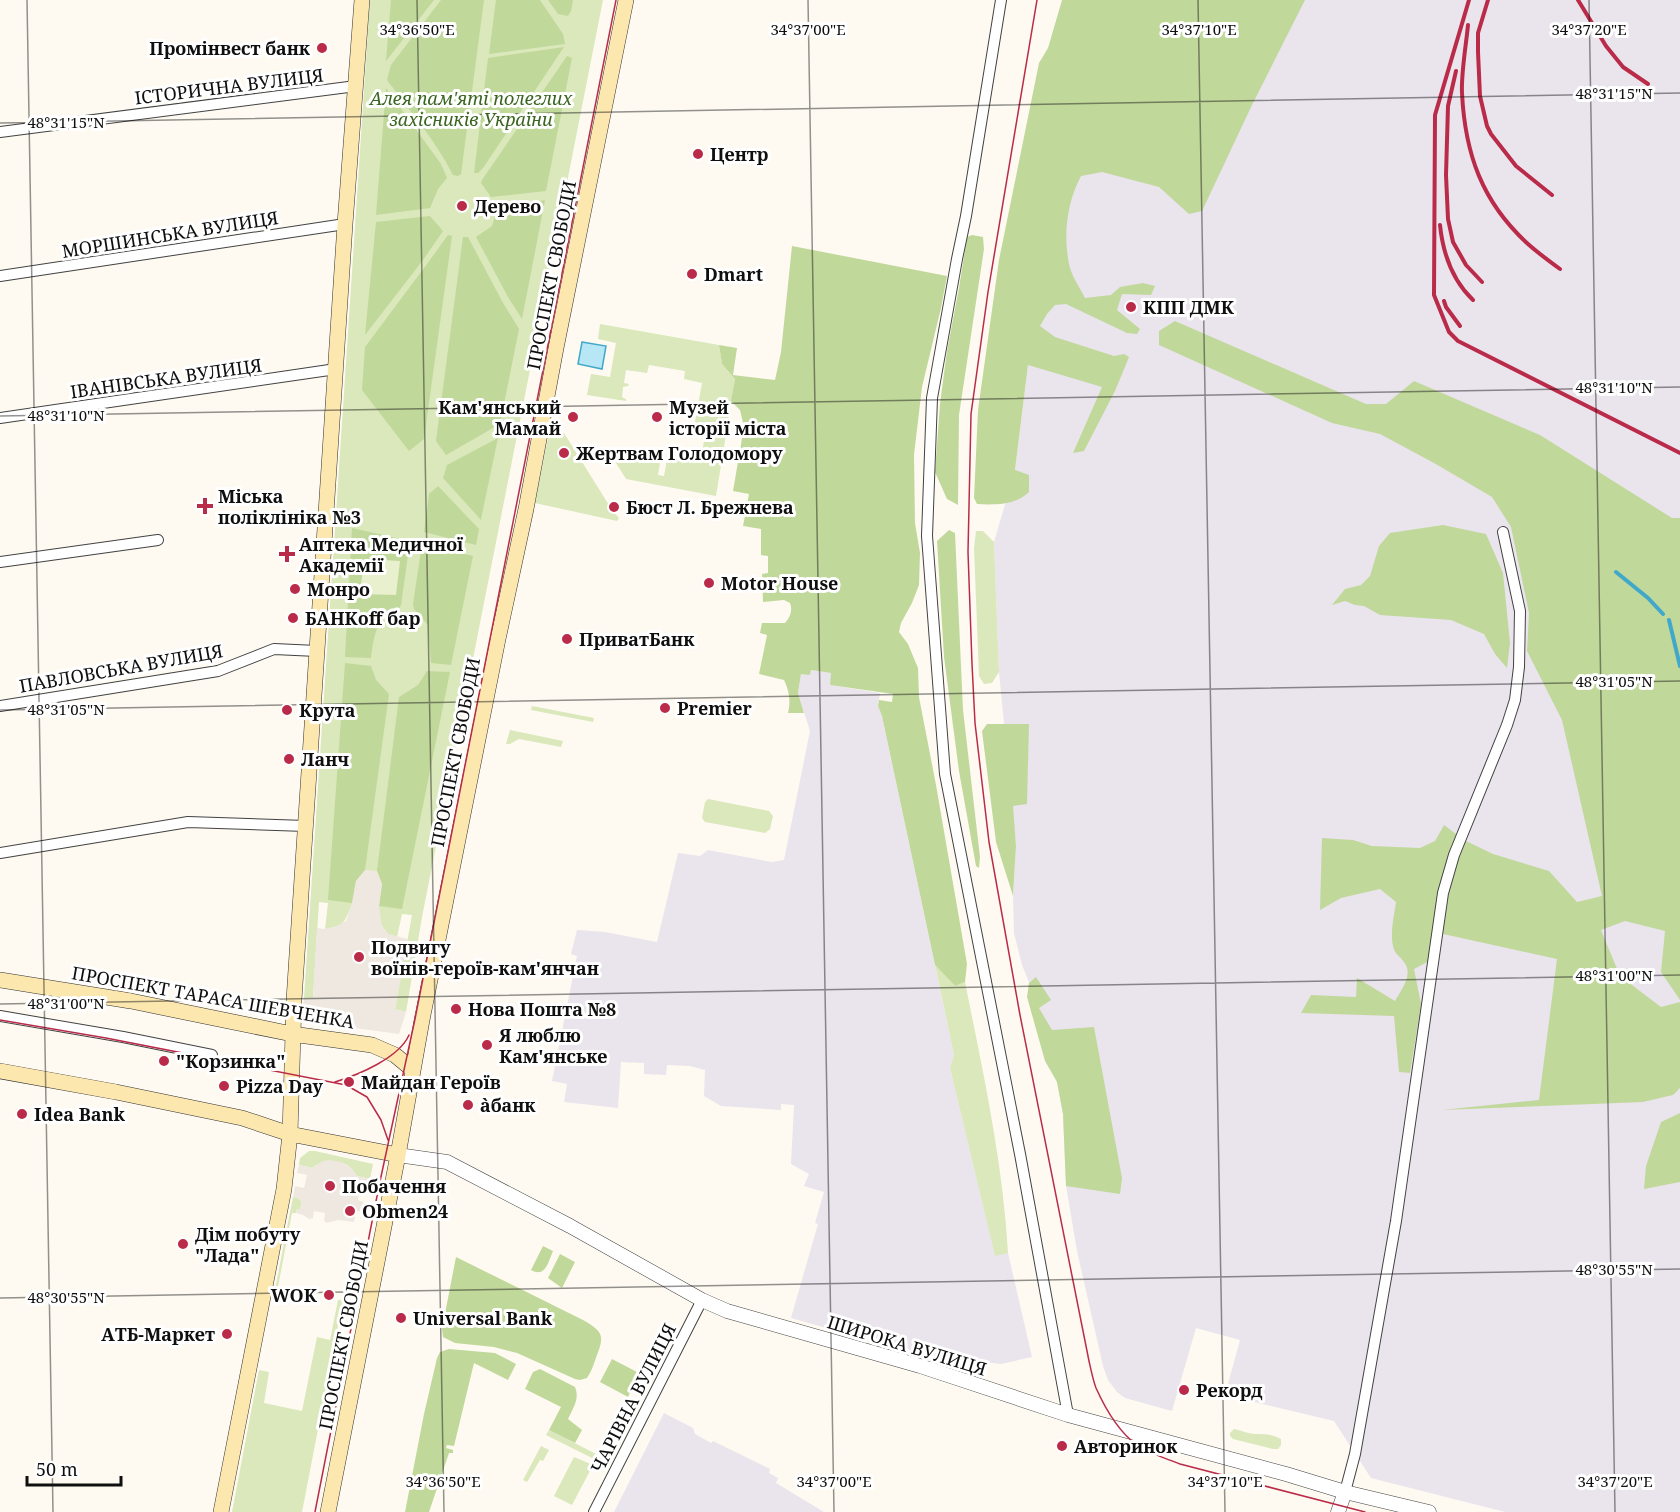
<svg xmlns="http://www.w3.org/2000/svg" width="1680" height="1512" viewBox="0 0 1680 1512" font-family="'Noto Serif',serif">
	<rect width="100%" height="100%" fill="#fefaf1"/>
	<path fill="#eae4ed" d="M1094,0H1680V1512H1505L1371,1478L1334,1421L1225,1395L1240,1340L1196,1328L1172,1411L1125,1398L1117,1392L1108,1380L1103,1366L1077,1251L1066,1186L1063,1114L1057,1082L1039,1007L1022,965L1014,933L1013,896L1016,846L999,672L994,542L1015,470L1028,365Z
		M810,670L832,673L830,685L880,693L878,706L882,716L954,1055L950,1068L995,1255L1008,1253L1032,1357L1001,1364L952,1358L944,1361L791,1318L818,1224L815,1223L824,1192L804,1186L809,1174L791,1164L794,1105L781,1104V1110L721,1106L704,1096L705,1070L690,1066L667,1065L666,1075L644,1074V1063L621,1062L618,1108L564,1102L567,1084L552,1081L577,956L571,954L577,930L605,932L657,942L678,853L700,856L708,850L772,862L784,860L810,731L798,693L801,674Z
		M664,1413L693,1428L695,1434L711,1443L713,1441L770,1469L769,1473L778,1478L776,1483L824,1512H614Z"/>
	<path fill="#dae8bb" d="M370,0H603L422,917L406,1012L395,1009L412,915L402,914L397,937L388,934L382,926L351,907C344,923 344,926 325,929L328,903L319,902L313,998H304Z
		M600,324L719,345L722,364L735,379L716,496L626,479L611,455L612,448L661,457L658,475L664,476L668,454H671V459L688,462L690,451L702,452L705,436L693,433L702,383L684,379L685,371L649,365L647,373L626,370L624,383L629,384L628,386L623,387L622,397L626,399V401L587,395L591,374L610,377L616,343L598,339Z
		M550,428L559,429L564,433L612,510L619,518L617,521L535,503Z
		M976,531H983L994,542L999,672L992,683L984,684L979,676L974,548Z
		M532,706L594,718L593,722L531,710Z
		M510,730L563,741L561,747L519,739L510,744H506Z
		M708,799L769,811L773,816L770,829L765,833L705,822L702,818L705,802Z
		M935,965L955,986L965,982C983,1072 1003,1162 1008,1253L995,1256L950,1068L954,1055Z
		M309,1151H315L373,1164L370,1179L357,1176C348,1162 342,1162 326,1163C320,1163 317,1164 312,1168L299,1165L300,1158Z
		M293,1197L299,1198L302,1202L300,1209H297L296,1213H292L278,1287L287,1289L285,1303L273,1300Z
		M338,1300H343L302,1512H232L259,1370L269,1372L264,1403L302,1411L317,1337L330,1340Z
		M1234,1429C1241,1430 1248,1434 1255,1434C1264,1434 1273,1434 1281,1439V1445L1278,1449H1273L1233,1439L1230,1436V1433Z
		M549,1430L598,1455L596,1460L546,1435Z
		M541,1446L549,1450L543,1461L540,1460L527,1482L523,1480Z
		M574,1457L593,1465L572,1505L554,1496Z"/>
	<path fill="#c1d89b" d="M391,0H434L386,61Z
		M441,0H484L461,174L458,176L453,175C436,141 410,111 387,80L391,65Z
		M496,0H540L563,34L565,44L489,54Z
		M548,0H573L571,11L568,16L558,14Z
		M1062,0H1305L1252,105L1202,211L1189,214L1159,187L1102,172L1081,176C1067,202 1063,235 1069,264C1071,275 1080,288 1085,298L1111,295L1120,287L1143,283L1155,286L1151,295L1122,294L1117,310L1140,329L1137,334L1127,333L1066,304L1055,305L1047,314L1040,326L1055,337L1114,356L1124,354L1129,357L1115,391L1084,451L1073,453L1102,387L1028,365L1015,470L1029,475V492C1016,505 995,505 977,504L974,498L978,410L999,260L1039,63L1048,48Z
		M564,47L483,168L478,173H474L488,58Z
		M567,56L572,58L546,191L491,197L481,183L482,180Z
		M386,88L441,164L447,178L438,189L430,208L376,215Z
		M545,200L522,319L508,297L476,237L492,226L497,209Z
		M430,216L443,231L423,260L365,335L376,222Z
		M448,235L452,236L424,439L409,451L362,390L365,347L427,264Z
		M972,235L983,237L984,249L959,415L958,505L947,499L935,472L940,404L947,351L959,288L967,237Z
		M463,237H468L502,301L519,329L500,424L446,455L436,441Z
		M792,246L947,276L941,308L922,387L914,455L915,523L920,553L919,585L912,603L901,623L899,632L908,644L918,668L919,697L936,785L967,964L965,982L955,986L935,965L882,716L878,706L879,700L892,702L893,694L830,685L831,673L811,670L810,675L801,674L798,693L804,713H788C791,701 789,690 784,680L759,674L767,635L760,633L762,623H785C790,617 793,611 790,603L784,600L763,602L762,574L768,573V556L761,555V529L743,526L749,494L733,491L744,427L740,410L731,401L735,379L722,364L719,345L737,348L733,375L775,380L781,352Z
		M1175,321L1366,404H1386L1414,381L1540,435L1672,518H1680V1000L1661,972L1665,931L1625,921L1601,930L1620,976L1661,1007L1680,1002V1088L1673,1095L1643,1102L1442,1110L1539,1100L1557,959L1434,932L1429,961L1414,969L1421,1004L1410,1073L1399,1072L1394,1016L1301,1013L1311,995L1356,997L1357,978L1395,1001C1401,990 1414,975 1404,962C1399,955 1395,955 1393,946C1390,933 1394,916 1396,902L1380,889L1341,898L1320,910L1322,838L1353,840L1372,846L1420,848L1435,841L1444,825L1464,840L1493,854L1549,871L1577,902L1602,896L1562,720L1527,651L1529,613L1511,527L1492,497L1434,463L1380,434L1332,423L1159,345V331Z
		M498,438L481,519V520L443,478L447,465Z
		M438,486L479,529L476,545L424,532L429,494Z
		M1443,525L1486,534L1503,573L1510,643L1507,668L1495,654L1484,634L1451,620L1380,615L1364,606L1355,605L1345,601L1332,605L1345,589L1361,585L1370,576L1379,546L1390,533Z
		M352,528L410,541L401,605L399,609C394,610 389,611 385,614C376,624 372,645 371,658L345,657Z
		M949,530L955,533L963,710L980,857L979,868L976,866L959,771L944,657L937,541Z
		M422,544L473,556L451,665L431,663L428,625L414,609L413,604Z
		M345,663L371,666L376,680L389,694L365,870L356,881L352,903L328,900Z
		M427,671L450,672L402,909L379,906L382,884L377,871L399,697L418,685Z
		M987,724H1029L1027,804L1013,806L1016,846L1013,896L996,842L982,731Z
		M1036,977L1051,1000L1039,1008L1052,1030L1094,1027L1122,1178L1120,1194L1066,1186L1063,1114L1057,1082L1045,1061L1027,997L1029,983Z
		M1680,1113V1182L1644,1189L1646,1166L1661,1122Z
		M543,1246L553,1251C548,1263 545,1278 531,1270Z
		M560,1254L575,1262L562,1288L548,1278Z
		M456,1257L583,1320C602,1331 605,1335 597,1355C594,1363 592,1371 587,1378L580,1380L575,1379L517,1353L494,1347L455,1343L443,1337L442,1329Z
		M449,1349L495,1353L516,1364L508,1380L474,1363L454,1446L447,1445L446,1448L453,1450V1453H449L429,1512H405L424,1414L437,1358L440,1352Z
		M612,1359L639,1373L628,1397L600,1382Z
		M540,1369L575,1387C580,1399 573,1408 568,1419L582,1430L575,1443L549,1430L561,1407L525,1389L533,1372Z"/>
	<path fill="#e9f0cd" d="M364,559L400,561L396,595L360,594Z"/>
	<path fill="#efe8e0" d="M365,870L377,871L382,884L379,906L382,926L388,934L408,939L395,1009L406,1012L399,1034L301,1021L304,998H313L317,928L325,929L335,927L346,921L352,903L356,881Z
		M330,1160L341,1162L351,1168L357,1176L370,1179L366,1189L360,1188L358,1200L363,1202L361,1212L356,1211L354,1222L338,1220L326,1223L324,1220L325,1213L314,1211L313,1218L309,1219L303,1215L296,1213L297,1209H300L302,1203L299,1199L293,1197L295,1186L304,1188L307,1175L297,1173L299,1165L312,1168L323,1161Z"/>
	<path fill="#b7e7f4" stroke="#41a8c9" stroke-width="1.5" d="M582,342L606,346L602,369L578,364Z"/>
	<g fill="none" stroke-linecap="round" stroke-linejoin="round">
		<path stroke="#41a8c9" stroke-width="4" d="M1616,572L1648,598L1663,614
			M1669,620L1680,666"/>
		<g stroke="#424242" stroke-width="12">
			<path id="minor" d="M1001,0L966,216L957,259L932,398L927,536L945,774L1020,1154L1068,1415
				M0,132L356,86
				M0,276L345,224
				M0,418L336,369
				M0,562L158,540
				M0,706L218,671L274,649L317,651
				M0,853L188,822L306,826
				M0,1016L123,1037L212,1055
				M1345,1492L1355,1454L1396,1221L1443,893L1454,855L1507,725L1515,700L1519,667L1520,611L1503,532
				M594,1512L702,1300"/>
		</g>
		<g stroke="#424242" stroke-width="15">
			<path id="tertiary" d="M398,1155L447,1162L570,1226L702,1300L727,1311L920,1366L1068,1415L1286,1474L1345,1492L1429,1512
				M1338,1512L1345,1492"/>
		</g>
		<g stroke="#313131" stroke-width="16">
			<path id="secondary" d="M0,980L131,1001L292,1034L372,1045L395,1055L413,1070
				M0,1071L116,1092L242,1118L290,1134L398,1155
				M221,1512L284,1189L290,1134L294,1000L345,224L362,0
				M328,1512L398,1155L422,1020L498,639L526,509L556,348L626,0"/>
		</g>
		<use href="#minor" stroke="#fff" stroke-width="10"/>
		<use href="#tertiary" stroke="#fff" stroke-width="14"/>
		<use href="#secondary" stroke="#fce7af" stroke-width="15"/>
		<path stroke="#ba2b49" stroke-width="1.5" d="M1037,0L988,292L971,414L968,552L972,664L975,723L989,842L1020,1015L1089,1361C1091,1370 1093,1380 1096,1388C1105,1408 1119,1432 1137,1445C1150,1454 1165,1458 1180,1464L1365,1512
			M0,1020L106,1038L346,1085L367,1097L381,1120L388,1140
			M335,1082C358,1075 399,1058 409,1035
			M315,1512L379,1186L415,1019L616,0"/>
		<path stroke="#ba2b49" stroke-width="4" d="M1469,0L1435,115L1434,295L1449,332L1458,341L1680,453
			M1488,0L1478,33V52L1480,96L1487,126L1491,134L1516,166L1552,195
			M1578,0L1606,46L1623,67L1648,84
			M1468,25C1466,46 1461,73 1462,93C1465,154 1482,202 1528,244C1538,253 1549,261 1560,269
			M1456,71L1448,106L1446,175L1448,219L1453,242L1466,265L1482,282
			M1440,225C1443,254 1452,280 1473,300
			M1444,301L1446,307L1460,326"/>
	</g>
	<path fill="none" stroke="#0f0f0f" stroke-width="1.5" stroke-opacity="0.45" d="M27,0L53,1512M417,0L444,1512M808,0L834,1512M1198,0L1225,1512M1589,0L1615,1512M0,123L1680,93M0,416L1680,387M0,710L1680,681M0,1004L1680,975M0,1298L1680,1269"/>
	<g fill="#ba2b49" stroke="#fff" stroke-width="2">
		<circle cx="322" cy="48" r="6"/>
		<circle cx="698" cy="154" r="6"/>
		<circle cx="462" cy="206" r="6"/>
		<circle cx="692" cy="274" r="6"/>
		<circle cx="1131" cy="307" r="6"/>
		<circle cx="573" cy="417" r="6"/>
		<circle cx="657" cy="417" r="6"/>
		<circle cx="564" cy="453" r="6"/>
		<path d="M202 497h6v6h6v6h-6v6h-6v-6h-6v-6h6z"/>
		<circle cx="614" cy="507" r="6"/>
		<path d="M284 545h6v6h6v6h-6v6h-6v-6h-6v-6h6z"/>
		<circle cx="709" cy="583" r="6"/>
		<circle cx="295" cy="589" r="6"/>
		<circle cx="293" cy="618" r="6"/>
		<circle cx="567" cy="639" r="6"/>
		<circle cx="665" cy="708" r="6"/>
		<circle cx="287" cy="710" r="6"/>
		<circle cx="289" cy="759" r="6"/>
		<circle cx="359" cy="957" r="6"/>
		<circle cx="456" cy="1009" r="6"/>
		<circle cx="487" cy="1045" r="6"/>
		<circle cx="164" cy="1061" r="6"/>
		<circle cx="349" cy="1082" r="6"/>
		<circle cx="224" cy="1086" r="6"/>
		<circle cx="468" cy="1105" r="6"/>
		<circle cx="22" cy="1114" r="6"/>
		<circle cx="330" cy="1186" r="6"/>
		<circle cx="350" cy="1211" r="6"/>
		<circle cx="183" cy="1244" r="6"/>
		<circle cx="329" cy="1295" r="6"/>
		<circle cx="401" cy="1318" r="6"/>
		<circle cx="227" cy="1334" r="6"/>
		<circle cx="1184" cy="1390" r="6"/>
		<circle cx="1062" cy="1446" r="6"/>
	</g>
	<g text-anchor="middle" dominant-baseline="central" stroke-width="6" stroke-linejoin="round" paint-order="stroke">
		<g font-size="18" font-weight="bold" fill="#0f0f0f" stroke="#fff" text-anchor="start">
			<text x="310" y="48" text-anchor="end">Промінвест банк</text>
			<text x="710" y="154">Центр</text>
			<text x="474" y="206">Дерево</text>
			<text x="704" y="274">Dmart</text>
			<text x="1143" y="307">КПП ДМК</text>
			<text x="561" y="407" text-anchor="end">Кам'янський<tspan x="561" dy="21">Мамай</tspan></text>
			<text x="669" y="407">Музей<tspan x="669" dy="21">історії міста</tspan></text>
			<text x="576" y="453">Жертвам Голодомору</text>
			<text x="218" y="496">Міська<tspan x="218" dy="21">поліклініка №3</tspan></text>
			<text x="626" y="507">Бюст Л. Брежнева</text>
			<text x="299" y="544">Аптека Медичної<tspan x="299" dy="21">Академії</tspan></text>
			<text x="721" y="583">Motor House</text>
			<text x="307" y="589">Монро</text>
			<text x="305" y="618">БАНКoff бар</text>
			<text x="579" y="639">ПриватБанк</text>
			<text x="677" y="708">Premier</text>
			<text x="299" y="710">Крута</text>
			<text x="301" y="759">Ланч</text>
			<text x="371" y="947">Подвигу<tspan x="371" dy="21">воїнів-героїв-кам'янчан</tspan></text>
			<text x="468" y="1009">Нова Пошта №8</text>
			<text x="499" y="1035">Я люблю<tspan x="499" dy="21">Кам'янське</tspan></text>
			<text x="176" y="1061">"Корзинка"</text>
			<text x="361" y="1082">Майдан Героїв</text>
			<text x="236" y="1086">Pizza Day</text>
			<text x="480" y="1105">а̀банк</text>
			<text x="34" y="1114">Idea Bank</text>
			<text x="342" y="1186">Побачення</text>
			<text x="362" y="1211">Obmen24</text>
			<text x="195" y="1234">Дім побуту<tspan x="195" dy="21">"Лада"</tspan></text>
			<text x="317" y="1295" text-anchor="end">WOK</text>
			<text x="413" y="1318">Universal Bank</text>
			<text x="215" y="1334" text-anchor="end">АТБ-Маркет</text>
			<text x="1196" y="1390">Рекорд</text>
			<text x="1074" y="1446">Авторинок</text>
		</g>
		<g font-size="18" fill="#0f0f0f" stroke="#fff">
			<text transform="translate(229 86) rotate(-7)">ІСТОРИЧНА ВУЛИЦЯ</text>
			<text transform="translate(170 234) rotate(-9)">МОРШИНСЬКА ВУЛИЦЯ</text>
			<text transform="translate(551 275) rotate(-79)">ПРОСПЕКТ СВОБОДИ</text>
			<text transform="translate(166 378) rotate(-8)">ІВАНІВСЬКА ВУЛИЦЯ</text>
			<text transform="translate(121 668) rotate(-10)">ПАВЛОВСЬКА ВУЛИЦЯ</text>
			<text transform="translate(455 752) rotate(-79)">ПРОСПЕКТ СВОБОДИ</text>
			<text transform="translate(213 997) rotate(10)">ПРОСПЕКТ ТАРАСА ШЕВЧЕНКА</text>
			<text transform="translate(343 1335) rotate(-79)">ПРОСПЕКТ СВОБОДИ</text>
			<text transform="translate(907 1345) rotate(17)">ШИРОКА ВУЛИЦЯ</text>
			<text transform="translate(633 1398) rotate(-63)">ЧАРІВНА ВУЛИЦЯ</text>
		</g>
		<g font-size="18" font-style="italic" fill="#3a6521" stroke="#fff">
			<text x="471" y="98">Алея пам'яті полеглих<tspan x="471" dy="21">захісників України</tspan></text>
		</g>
	</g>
	<g font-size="15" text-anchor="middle" fill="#0f0f0f" stroke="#fff" stroke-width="6" stroke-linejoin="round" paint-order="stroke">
		<text x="417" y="35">34°36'50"E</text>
		<text x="808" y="35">34°37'00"E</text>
		<text x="1199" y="35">34°37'10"E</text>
		<text x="1589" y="35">34°37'20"E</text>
		<text x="1614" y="99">48°31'15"N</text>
		<text x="66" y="128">48°31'15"N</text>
		<text x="1614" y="393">48°31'10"N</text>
		<text x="66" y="421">48°31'10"N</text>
		<text x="1614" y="687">48°31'05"N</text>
		<text x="66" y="715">48°31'05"N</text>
		<text x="1614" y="981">48°31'00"N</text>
		<text x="66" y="1009">48°31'00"N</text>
		<text x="1614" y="1275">48°30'55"N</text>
		<text x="66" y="1303">48°30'55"N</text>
		<text x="443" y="1487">34°36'50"E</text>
		<text x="834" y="1487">34°37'00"E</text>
		<text x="1225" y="1487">34°37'10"E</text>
		<text x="1615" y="1487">34°37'20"E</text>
	</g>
	<path d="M27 1476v9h94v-9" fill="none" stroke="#0f0f0f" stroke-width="3"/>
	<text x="36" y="1476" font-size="18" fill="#0f0f0f" stroke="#ffffff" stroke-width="4.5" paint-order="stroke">50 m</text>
</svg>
